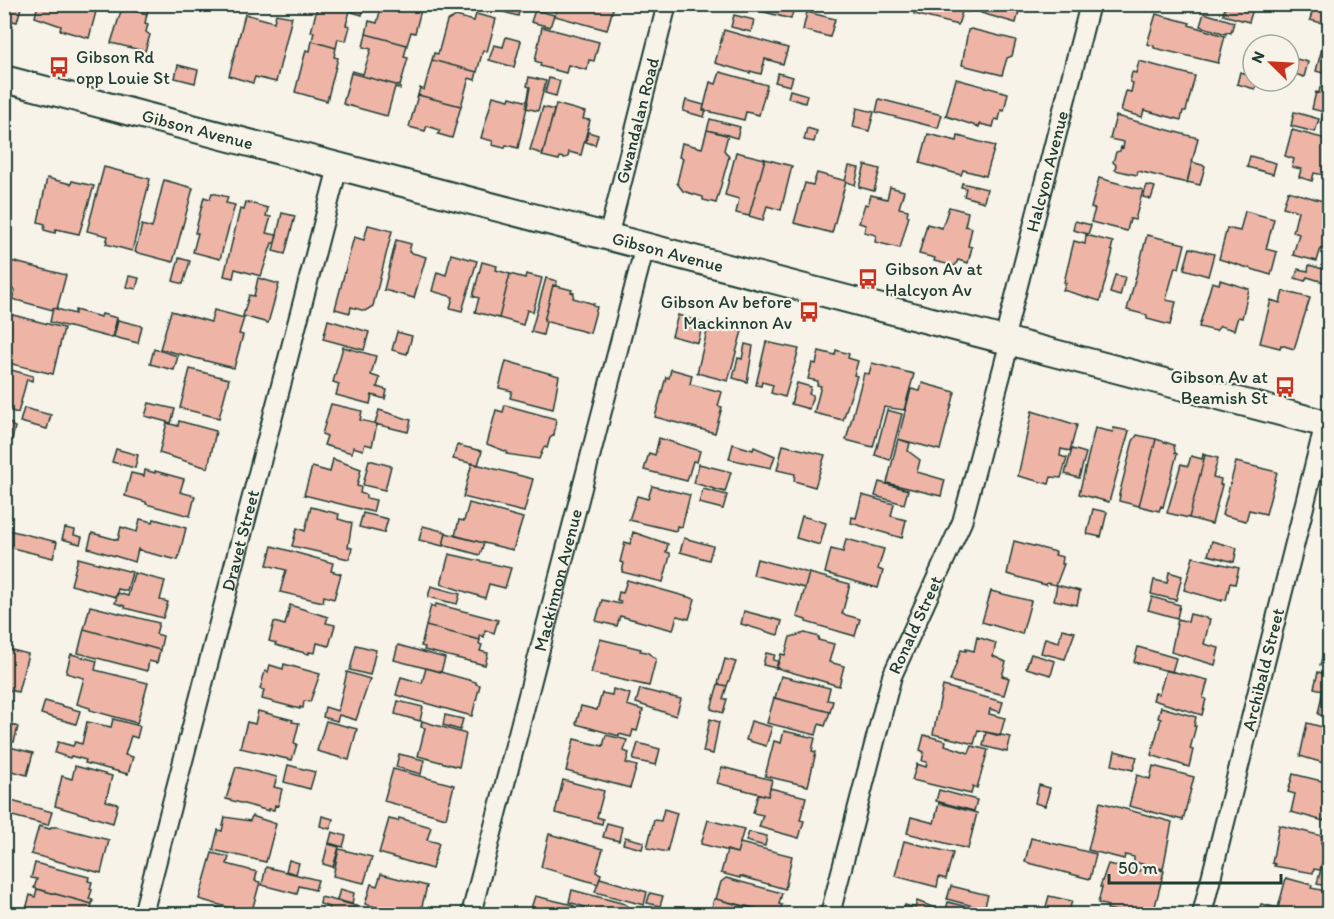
<svg xmlns="http://www.w3.org/2000/svg" width="1334" height="919" viewBox="0 0 1334 919" font-family="Itim,sans-serif">
	<rect width="100%" height="100%" fill="#f7f3e8"/>
	<filter id="ink" filterUnits="userSpaceOnUse"><feTurbulence type="fractalNoise" baseFrequency=".0167" numOctaves="2"/><feDisplacementMap in="SourceGraphic" scale="12" xChannelSelector="R" yChannelSelector="G"/><feConvolveMatrix kernelMatrix="1 2 1 2 8 2 1 2 1" color-interpolation-filters="sRGB"/></filter>
	<g filter="url(#ink)">
		<path fill="#eeb5a7" stroke="#1f3d34" stroke-width="1.5" d="M4,4H22L17,22L4,19Z
			M38,4H98L89,38L60,30L61,26L35,17Z
			M123,4H153L152,7L149,6L147,14L122,8Z
			M318,4H352L346,25L350,26L346,41L338,39L336,48L312,41L314,32H311Z
			M354,4H365L362,15L352,12Z
			M382,4L422,6L415,33L411,32L407,45L366,34L369,21L377,23Z
			M475,4H521L518,16Z
			M558,4H613L614,5L607,30L555,16Z
			M735,4H795L791,19Z
			M917,4H932L962,12L958,25L914,14Z
			M941,4H971L968,12Z
			M983,4H1026L1024,12L1019,11L1016,23L981,13Z
			M1226,4H1258L1257,11L1253,9L1249,22L1223,15Z
			M1314,4H1330V25L1310,20Z
			M122,8L147,14L145,23L148,24L146,32L150,35L145,51L111,43Z
			M535,10L554,15L550,27L531,22Z
			M807,12L835,19L830,37L803,30Z
			M1204,13L1234,22L1231,33L1226,32V34L1200,26Z
			M245,14L274,22L276,14L292,17L276,82L255,77L253,83L229,76Z
			M476,14L496,19L487,52L483,50L477,72L432,60L434,53L438,54L447,21L456,16L474,21Z
			M1156,14L1190,23L1189,25L1225,36L1218,63L1154,48V46L1147,44Z
			M734,15L754,20L751,32L731,27Z
			M542,27L599,42L594,61L589,60L587,70L568,65L566,73L540,66L541,63L535,61Z
			M971,29L1016,40L1012,56L1007,58L1002,75L962,65L968,30Z
			M724,30L788,48L783,64L765,59L761,74L750,71V73L715,63Z
			M1327,30L1330,31V75L1316,71Z
			M366,34L407,45L404,57L408,58L400,86L351,73L352,71L363,74L371,49L363,47Z
			M506,37L521,41L514,67L489,60L494,45L503,47Z
			M312,41L336,48L334,57L338,58L327,101L295,92L306,50L310,51Z
			M1289,57L1308,62L1304,77L1289,72Z
			M432,60L477,72L475,80L469,78L461,106L418,95L420,88L424,90Z
			M1139,61L1195,76L1186,111H1183L1181,120L1144,110L1142,117L1121,111L1126,91L1131,92L1133,83L1130,82L1132,72L1136,73Z
			M178,65L198,70L195,83L175,78Z
			M720,72L767,85L759,115L746,112L744,120L703,110L710,82L716,84Z
			M1240,72L1253,76V81H1258L1255,89L1237,84Z
			M351,73L400,86V89L395,87L387,116L343,104Z
			M778,73L793,77L790,86L775,82Z
			M529,77L546,81L538,111L526,108L530,87L527,86Z
			M549,78L560,81L556,96L545,93Z
			M956,79L1008,93L1004,111L1001,110L999,120L995,119L993,127L980,124L979,127L946,116Z
			M1329,86H1330V124L1321,122L1324,112L1312,109L1316,92L1319,93L1320,87L1329,89Z
			M790,90L807,95L805,103L788,98Z
			M418,95L461,106L452,138L438,134L440,130L427,126L425,131L409,127Z
			M493,96L509,100L510,97L528,102L518,148L506,145L505,148L492,145L493,141L481,138Z
			M879,99L942,115L938,128L876,112Z
			M686,100L704,105L703,110H706L704,117L683,111Z
			M556,104L585,112L583,119L590,120L581,155L569,152L568,157L565,158L560,157L559,160L542,156Z
			M543,107L554,110L543,154L530,150Z
			M857,108L874,112L869,131L853,127Z
			M1294,112L1319,119L1315,132L1291,126Z
			M1116,116L1198,138L1187,183L1138,171L1137,175L1115,170L1116,165L1113,162L1116,152L1120,151L1121,147L1123,148L1124,142L1110,139Z
			M710,119L740,127L737,138L707,130Z
			M807,128L817,131L814,142L804,140Z
			M707,130L728,135L724,150L729,157L716,203L703,200V197L683,191L677,183L683,158L679,157L682,143L702,148Z
			M1292,130L1330,140V176L1314,173L1312,181L1299,177L1301,169L1292,167L1294,159L1285,156Z
			M588,132L598,135L595,145L586,142Z
			M928,134L957,141L958,136L995,146L986,176L963,170L961,175L920,163Z
			M736,152L765,159L749,216L736,213L739,199L725,195Z
			M1250,156L1276,163L1273,174L1247,167Z
			M765,159L792,166L781,210L767,206L763,220L749,216Z
			M1192,162L1205,166L1200,185L1187,182Z
			M865,165L880,169L874,191L859,187Z
			M849,166L859,168L855,185L845,181Z
			M104,167L150,179L132,251L106,244L108,236L87,231Z
			M817,173L846,181L832,233L794,223L805,183L813,185Z
			M47,178L71,184L72,181L94,186L79,234L56,229L55,233L44,230L45,224L38,222Z
			M1099,178L1143,190L1135,220L1130,219L1127,231L1091,222L1095,209L1091,208Z
			M164,180L193,188L173,262L135,252L142,225L152,228Z
			M962,183L987,189L984,202L964,196L966,188L961,187Z
			M1147,185L1155,187L1151,199L1143,197Z
			M890,187L904,191L899,208L908,210L907,215L909,216L900,248L875,242L876,235L864,232L866,225L859,223L865,204L868,205L871,195L887,199Z
			M1288,191L1330,203V236L1326,249L1321,248L1317,261L1293,255L1299,234L1293,232L1298,211L1283,207Z
			M212,193L228,197L226,203L235,205L220,259L193,252L198,233H195L204,197L210,199Z
			M246,202L268,208L266,216L271,217L266,233L277,235L275,243H272L261,276L235,269L233,278L224,276L240,209L244,210Z
			M949,207L968,212L965,226L972,228L968,246L972,247L968,263L958,260L955,266L934,261L935,258L919,254L927,224L942,228Z
			M1245,211L1274,219L1266,249L1277,252L1271,275L1219,259L1227,228L1240,231Z
			M282,213L295,216L285,254L273,251Z
			M1075,221L1091,225L1088,234L1073,230Z
			M368,225L392,231L373,306L365,311L351,307L350,313L335,309L354,237L364,240Z
			M1086,235L1113,242L1111,250L1113,251L1100,301L1063,290L1066,283L1064,282L1074,241L1085,244Z
			M1147,235L1185,244L1179,268L1175,267L1166,300L1176,302L1170,325L1147,319V315L1127,310Z
			M396,240L411,244L409,252L426,257L414,298L384,290Z
			M1190,248L1214,254L1208,276L1184,269Z
			M451,254L477,261L462,311L450,308L453,297L432,291L437,272L446,275Z
			M179,258L190,261L183,284L173,281Z
			M11,261L66,275L57,309L53,308V310L12,299L15,290L4,287V278Z
			M482,262L497,266L496,270L510,274L499,318L475,312L479,298L473,296Z
			M1309,265L1330,271L1327,283L1307,277L1305,281L1295,278L1298,269L1308,271Z
			M510,274L525,278L526,274L542,278L533,312L527,310L523,325L499,318Z
			M1115,275L1125,277L1120,296L1110,293Z
			M129,276L139,278L136,289L126,287Z
			M258,278L279,284L268,323L243,316L249,295L254,296Z
			M546,278L557,281L556,286L553,285L544,321L546,322L543,335L531,332Z
			M1220,280L1249,289L1242,318L1238,317L1234,330L1220,326L1216,331L1199,327L1212,282L1219,284Z
			M553,285L572,290L571,292L574,293L573,298L594,304L593,306L597,307L590,333L544,321Z
			M1283,291L1310,298L1294,349L1281,345L1280,348L1260,343L1271,300L1280,303Z
			M53,308L75,314V310L101,317L102,314L117,318L112,338L50,322Z
			M214,310L244,318L239,334L243,335L234,368L160,349L171,311L211,322Z
			M9,314L64,328L53,374L4,362L10,336L4,334Z
			M678,315L703,323L698,343L672,336Z
			M118,320L142,326L138,343L114,337Z
			M328,320L369,332L364,350L323,339Z
			M709,323L742,331L728,381L697,373Z
			M397,332L412,336L407,354L392,350Z
			M766,342L799,349L785,397L771,393L773,385L762,382L761,386L756,385Z
			M745,344L753,346L747,382L733,378L738,358L742,359Z
			M343,347L376,356L371,375L380,378L377,387L387,390L385,399L372,395L370,404L336,395L339,384L333,382Z
			M154,349L178,356L174,370L150,364Z
			M836,350L849,354L848,358L858,361L854,375L857,376L843,420L814,413L821,386L817,385L818,381L808,379L812,363L816,364L819,351L835,355Z
			M506,361L559,376L553,409L510,398L512,391L499,388Z
			M872,363L914,374L904,410L884,407L873,447L846,440L864,373L869,374Z
			M4,368L33,376L32,381L27,379L18,413L4,409Z
			M190,369L229,379L219,418L180,408Z
			M671,369L692,375L690,384L722,392L718,406L722,407L715,433L655,417L666,377L669,378Z
			M797,383L811,387L809,394L813,395L809,409L791,404Z
			M922,383L955,392L940,450L898,439L911,389L920,391Z
			M149,403L175,409L171,423L145,416Z
			M331,404L362,411L360,420L377,424L372,446L365,444L363,450L353,447L352,453L324,445L327,436L322,434Z
			M505,405L556,419L554,435L550,438L547,448L544,447L539,459L506,454L507,452L487,444L496,410L503,412Z
			M24,408L51,415L47,429L20,422Z
			M379,410L411,420L408,432L375,424Z
			M887,410L902,414L890,460L875,455Z
			M1032,411L1077,425L1070,451L1061,449L1060,456L1067,458L1061,478L1051,477L1049,484L1018,476Z
			M179,421L216,431L208,468L159,453L167,423L178,426Z
			M4,422L12,424V426L15,427L12,440L8,439L4,454Z
			M1095,428L1113,432L1114,428L1129,431L1109,502L1079,494Z
			M1137,435L1156,439L1139,506L1119,501L1120,495H1119L1133,441Z
			M659,438L700,451L697,462L693,461L687,481L644,470L649,453L655,455Z
			M898,439L910,443L908,451L920,460L917,472L945,480L941,496L887,483Z
			M1156,439L1174,445L1175,453L1177,454L1163,507L1161,506L1159,511L1139,506Z
			M733,444L753,450L754,447L775,456L771,468L729,459Z
			M457,445L482,451L478,465L453,459Z
			M783,445L825,455L815,487L794,481L795,474L777,470Z
			M116,449L138,455L135,468L112,462Z
			M1072,449L1086,453L1079,478L1065,474Z
			M1203,454L1205,455L1189,518L1167,513L1181,464L1188,466L1191,456L1202,459Z
			M1205,455L1218,458L1213,477L1221,479L1220,485H1222L1212,524L1189,518Z
			M333,459L361,469L357,486L361,487L360,493L366,495V498L376,500L373,512L304,495L312,467L330,472Z
			M369,460L391,466L385,490L363,485Z
			M1236,462L1277,472L1266,514L1249,510L1246,521L1222,515Z
			M472,463L533,479L524,512L463,497Z
			M699,464L731,472L725,492L694,483Z
			M145,470L155,473V471L184,479L180,492L195,496L190,516L146,504V502L125,496L131,473L144,476Z
			M4,476L11,478L7,501L4,500Z
			M879,482L908,490L904,504L875,496Z
			M652,486L690,495L682,527L677,526L676,531L629,520L637,496L648,499Z
			M703,489L727,495L723,509L699,503Z
			M862,495L894,504L891,516L906,520L902,538L851,523L852,517L856,518Z
			M469,503L523,518L513,550L455,536L459,520L464,521Z
			M311,507L339,514L338,519L352,523L348,547L352,548L349,559L292,546L297,528L305,531Z
			M1093,509L1107,512L1101,537L1087,534Z
			M363,513L388,519L384,533L359,527Z
			M802,516L826,523L820,545L796,538Z
			M140,519L153,522L154,519L186,528L178,560L145,552L138,549L135,562L88,548L92,533L118,540L121,527L137,532Z
			M423,526L446,532L443,546L419,540Z
			M65,528L75,530L74,535L82,537L80,544L62,539Z
			M4,529L57,542L53,558L4,546Z
			M633,532L668,544L666,552L670,553V556L663,582L622,572L624,563L620,562L625,542L630,544Z
			M446,533L484,543L480,555L443,545Z
			M684,538L713,546L709,560L680,552Z
			M846,539L884,549L878,569L883,571L878,588L825,573L831,549L843,552Z
			M1014,541L1056,552L1055,555L1063,557L1062,564H1064L1056,585L1047,583L1046,585L1007,574Z
			M1212,541L1237,548L1234,562L1208,555Z
			M272,546L333,563L331,571L341,574L334,599L324,596L323,602L280,592L286,570L267,565Z
			M449,554L511,568L505,588L489,584L485,598L441,584Z
			M1193,557L1239,568L1235,584L1230,583L1226,600L1222,599V601L1184,590Z
			M78,558L132,572L127,591L118,589L116,597L71,585Z
			M757,559L809,573L805,588L753,575Z
			M1169,572L1182,576L1176,600L1151,594L1154,580L1167,583Z
			M134,573L165,581L160,600L168,602L163,618L125,608V606L115,603L118,593L128,596Z
			M809,573L850,584L842,614L860,619L855,636L806,622V620L797,617Z
			M627,580L695,599L689,619L677,616L673,630L620,616L617,626L596,621L602,600L620,604L621,602L617,601L619,592L623,593Z
			M1057,585L1080,591L1077,605L1054,600Z
			M431,586L460,594L457,604L428,597Z
			M991,591L1031,601L1022,634L982,622Z
			M1152,597L1180,605L1177,618L1148,610Z
			M436,604L498,620L494,633L485,630L484,637L480,635V640L426,626L431,605L435,607Z
			M290,605L328,617L326,623L335,625L329,646L317,643L315,653L309,652V654L275,645L276,643L269,641L274,622L285,625Z
			M90,606L159,623L156,634L163,636L160,650L84,629Z
			M744,611L782,621L778,635L741,624Z
			M1190,614L1210,619L1204,644L1219,648L1215,665L1171,652L1178,619L1188,622Z
			M426,626L480,640L479,644L482,645L480,651L488,653L485,665L424,650L425,647L421,646Z
			M84,629L160,650L157,663L149,661L147,671L78,653Z
			M1062,629L1075,632L1065,659L1041,653L1045,638L1059,642Z
			M1330,631V668L1320,665Z
			M805,633L819,637L818,640L834,644L829,662L844,666L839,686L777,668L781,654L785,655L790,637Z
			M977,637L996,643L993,656L1006,662L1002,676L1009,678L1004,695L950,681L961,650L966,651V649L974,651Z
			M600,639L641,649L640,651L647,652L656,659L649,686L591,673Z
			M356,645L376,650L370,675L350,670Z
			M398,645L445,658L441,672L394,660Z
			M1138,647L1176,658L1172,672L1134,662Z
			M4,648L28,654L18,692L4,689Z
			M766,653L775,655L773,660L778,661L776,668L763,665Z
			M71,654L97,661L95,670L148,683L137,723L90,710V708L77,704L84,678L66,673Z
			M1031,654L1055,661L1051,675L1026,668Z
			M725,659L736,662L727,686L718,684Z
			M284,664L320,674L310,702L304,701L303,708L300,707V709L262,699L264,690L260,689L265,671L268,672L270,665L283,669Z
			M426,668L476,682V684L480,685L472,716L396,695L401,677L422,683Z
			M1166,670L1208,680L1203,698L1206,699L1202,715L1153,700L1155,693L1159,694Z
			M347,672L370,679L356,720L339,715L337,721L323,717L325,707L338,711Z
			M1318,672L1330,675V719L1318,714L1323,690L1314,688Z
			M781,676L830,688L827,700L833,701L830,712L775,698Z
			M718,684L727,686L723,699H727L723,713L711,709Z
			M943,686L1003,702L1000,712L990,709L989,714L1005,718L1000,736L978,730L974,744L933,734Z
			M613,689L630,694L627,705L643,710L637,731L633,730L631,737L619,734V736L576,724L581,706L597,710L602,693L612,695Z
			M640,689L681,699L676,716L636,703Z
			M774,698L830,712L825,726L819,724L816,735L767,723Z
			M45,701L80,711L76,724L41,714Z
			M398,701L423,707L420,721L395,714Z
			M1161,707L1196,717L1194,726H1196L1190,749L1193,750L1189,767L1151,755L1161,719L1158,718Z
			M258,711L293,720L292,722L299,723L294,743L297,744L292,760L240,748L247,722L255,724Z
			M445,715L463,719L460,730L443,725Z
			M113,719L140,726L137,738L131,736L125,755L133,757L128,774L85,763L86,760L71,756L70,758L55,753L58,742L73,746L75,742L82,744L87,722L111,727Z
			M710,719L719,722L713,754L703,752Z
			M326,721L357,729L349,760L317,751Z
			M422,721L466,734L459,767L418,756L425,728L421,727Z
			M751,721L772,727L766,746L746,740Z
			M1307,723L1330,729V765L1300,756Z
			M12,725L18,727L14,742L8,740Z
			M784,731L815,738L812,751L816,752L808,786L765,776L774,741L781,743Z
			M986,732L1011,737L1007,752L983,746Z
			M606,735L627,740L624,751L629,753L626,763L637,766L630,788L566,771L574,739L603,746Z
			M924,735L946,741L945,745L969,753L972,746L988,750L977,788L973,786L971,794L912,780L917,764L926,767L927,762L922,761L924,752L920,750Z
			M638,743L660,749L656,765L633,760Z
			M6,746L33,753L27,775L4,769Z
			M1115,751L1137,757L1133,770L1112,765Z
			M399,754L424,760L421,774L396,767Z
			M288,765L315,772L310,789L284,782Z
			M75,766L112,776L106,801L118,804L113,823L55,806L62,776L72,779Z
			M1153,766L1194,777L1183,820L1129,806L1137,775L1150,779Z
			M236,767L277,777L274,787L282,789L278,806L275,805L274,810L269,809V811L226,799Z
			M722,767L772,780L768,796L717,783Z
			M393,769L454,785L446,818L384,801Z
			M1293,774L1330,783V821L1324,820V821L1291,812L1295,794L1288,792Z
			M563,780L604,791L597,817L603,819L602,824L555,813Z
			M1039,785L1050,788L1045,806L1035,803Z
			M770,788L806,797L800,820L804,821L799,838L759,827L763,815L753,813L758,794L768,796Z
			M939,790L977,800L974,811L936,801Z
			M4,799L52,812L48,825L4,814Z
			M1100,802L1172,822L1163,869L1134,862V857L1125,855L1124,859L1088,850Z
			M939,803L977,813L968,849L907,833L911,817L934,823Z
			M664,809L677,813L667,852L647,848L654,820L661,821Z
			M252,816L276,824L266,862L213,850L218,830L222,831L225,817L250,821Z
			M322,816L333,819L330,829L320,826Z
			M399,818L431,827L427,840L439,843L432,869L379,853L389,819L398,821Z
			M708,820L744,829L737,853L701,844Z
			M607,823L622,827L619,841L603,837Z
			M1279,825L1322,836L1321,843L1327,845L1320,870L1314,869L1313,873L1274,866L1275,864L1272,863Z
			M39,826L50,829L51,827H58L109,840L101,873L31,854Z
			M332,832L346,836L343,847L329,843Z
			M749,832L767,836L765,846L746,841Z
			M549,834L603,849L596,872L601,874L598,884L541,867Z
			M625,837L644,842L642,849L623,844Z
			M1031,838L1096,854L1090,879L1025,862Z
			M904,841L953,853L946,879L939,877L937,887L895,876Z
			M740,843L792,856L785,889L740,876V878L721,873L727,850L737,853Z
			M328,844L339,847L333,867L323,864Z
			M339,849L372,857L364,883L333,876Z
			M212,853L229,857L227,864L257,872L255,881L260,882L251,914L199,899Z
			M289,860L299,863L296,874L286,871Z
			M35,863L89,877L88,881L92,882L90,889L92,890L89,899L93,900L92,904L34,888L37,879L31,878Z
			M1108,864L1140,871L1141,865L1164,871L1153,914H1131L1107,909L1108,906L1098,903L1102,887H1100Z
			M1322,865L1330,867V887L1317,884Z
			M266,867L318,880L315,890L299,886L297,894L262,885Z
			M381,874L427,886L420,914H402L365,904L371,884L377,886Z
			M600,878L647,892L644,905L595,892Z
			M726,878L782,893L779,904L782,905L779,914L716,899L721,882Z
			M1286,878L1312,885L1311,888L1326,891L1321,911L1312,909L1311,914H1258L1261,904L1278,908Z
			M951,886L988,895L984,909L947,899Z
			M37,889L92,904L89,914H47L26,909L30,895L35,897Z
			M340,889L354,893L352,904L337,900Z
			M572,890L625,904L628,906L625,914H607L569,902Z
			M650,893L663,896L660,906L647,903Z
			M535,896L569,904L574,906L573,910L579,914H529Z
			M1049,896L1072,901L1068,914H1044Z
			M321,897L357,906L355,914H327L329,907L320,904Z
			M714,899H716L773,914H710Z
			M917,901L940,910L939,914H903L905,905L915,908Z
			M948,902L983,911L982,914H945Z
			M217,907L237,913V914H215Z"/>
		<g fill="none" stroke-linecap="round" stroke-linejoin="round">
			<g stroke="#1f3d34" stroke-width="22">
				<g id="minor">
					<path id="s1" d="M608,237L667,4"/>
					<path id="s2" d="M1004,340L1090,4"/>
					<path id="s3" d="M143,914L338,167"/>
					<path id="s4" d="M471,914L645,246"/>
					<path id="s5" d="M830,914L892,676L962,522L1010,341"/>
					<path id="s6" d="M1202,914L1325,423"/>
				</g>
			</g>
			<g stroke="#1f3d34" stroke-width="30">
				<g id="secondary">
					<path id="s7" d="M4,79L1330,425"/>
				</g>
			</g>
			<use href="#minor" stroke="#f7f3e8" stroke-width="18"/>
			<use href="#secondary" stroke="#f7f3e8" stroke-width="26"/>
		</g>
	</g>
	<defs>
		<g id="bus-bare" transform="scale(1.62)"><path d="M-5-6H5V4H4V6H2V4H-2V6H-4V4H-5ZM-3.5-4V0h7V-4ZM-3.5 1.2v1.5H-2V1.2ZM2 1.2v1.5H3.5V1.2Z" fill="#c8321e" stroke="#f7f3e8" stroke-width="2.5" paint-order="stroke"/></g>
	</defs>
	<g fill-rule="evenodd">
		<use href="#bus-bare" x="59" y="67"/>
		<use href="#bus-bare" x="868" y="279"/>
		<use href="#bus-bare" x="809" y="312"/>
		<use href="#bus-bare" x="1285" y="387"/>
	</g>
	<g text-anchor="middle" dominant-baseline="central" stroke-width="4.5" stroke-linejoin="round" paint-order="stroke">
		<g font-size="18" fill="#1f3d34" stroke="#f7f3e8" text-anchor="start">
			<text x="76" y="57">Gibson Rd<tspan x="76" dy="21">opp Louie St</tspan></text>
			<text x="885" y="269">Gibson Av at<tspan x="885" dy="21">Halcyon Av</tspan></text>
			<text x="792" y="302" text-anchor="end">Gibson Av before<tspan x="792" dy="21">Mackinnon Av</tspan></text>
			<text x="1268" y="377" text-anchor="end">Gibson Av at<tspan x="1268" dy="21">Beamish St</tspan></text>
		</g>
		<g font-size="18" fill="#1f3d34" stroke="#f7f3e8">
			<text stroke="none"><textPath href="#s1" startOffset="120">Gwandalan Road</textPath></text>
			<text stroke="none"><textPath href="#s7" startOffset="200">Gibson Avenue</textPath></text>
			<text stroke="none"><textPath href="#s2" startOffset="174">Halcyon Avenue</textPath></text>
			<text stroke="none"><textPath href="#s7" startOffset="686">Gibson Avenue</textPath></text>
			<text stroke="none"><textPath href="#s3" startOffset="386">Dravet Street</textPath></text>
			<text stroke="none"><textPath href="#s4" startOffset="345">Mackinnon Avenue</textPath></text>
			<text stroke="none"><textPath href="#s5" startOffset="302">Ronald Street</textPath></text>
			<text stroke="none"><textPath href="#s6" startOffset="252">Archibald Street</textPath></text>
		</g>
	</g>
	<rect width="1334" height="919" fill="none" stroke="#f7f3e8" stroke-width="24"/>
	<rect x="12" y="12" width="1310" height="895" fill="none" stroke="#1f3d34" stroke-width="2" filter="url(#ink)"/>
	<g transform="translate(1271 63) rotate(294)"><circle r="28" fill="#f7f3e8" stroke="#a1aaa0" stroke-width="1.5"/>
	<path d="M0-4.5L10 22L0 15L-10 22Z" fill="#c8321e"/>
	<text y="-9" font-size="16" font-weight="bold" text-anchor="middle" fill="#1f3d34">N</text>
	</g>
	<path d="M1109 874v9h172v-9" fill="none" stroke="#1f3d34" stroke-width="3"/>
	<text x="1118" y="874" font-size="18" fill="#1f3d34" stroke="#f7f3e8" stroke-width="4.5" paint-order="stroke">50 m</text>
</svg>
